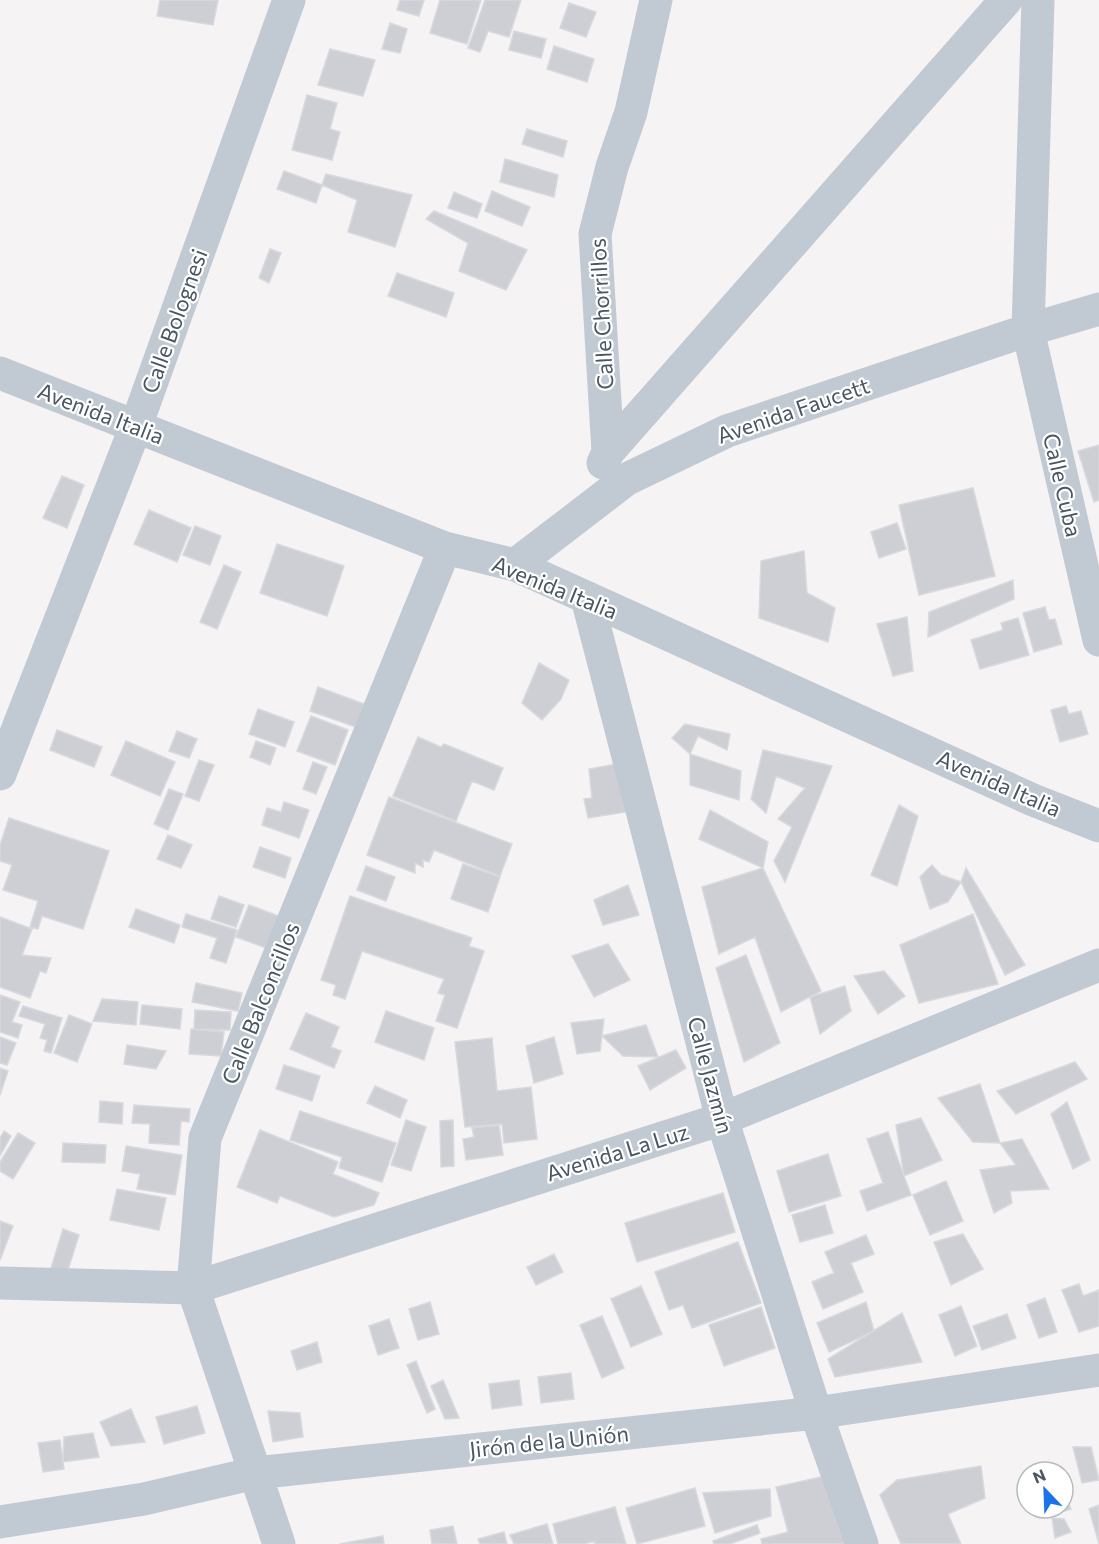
<svg xmlns="http://www.w3.org/2000/svg" width="1099" height="1544" viewBox="0 0 1099 1544" font-family="Commissioner,sans-serif">
	<rect width="100%" height="100%" fill="#f5f3f3"/>
	<path fill="#cdcfd5" stroke="#d7d9de" stroke-width="1.5" d="M160,0H218L213,25L157,16Z
		M400,0H424L419,16L397,10Z
		M440,0H481L467,44L430,33Z
		M485,0H521L509,37L488,31L480,52L468,48Z
		M569,3L596,12L586,37L560,28Z
		M390,23L407,29L400,53L382,49Z
		M514,31L546,39L541,58L509,50Z
		M554,46L594,59L587,82L547,69Z
		M330,49L375,60L363,96L318,85Z
		M307,95L337,103L330,129L340,132L332,160L292,150Z
		M527,129L567,141L563,157L522,144Z
		M505,159L558,175L554,197L500,182Z
		M284,171L322,185L316,203L277,189Z
		M326,174L412,195L395,247L348,232L357,200L322,185Z
		M492,191L530,207L522,226L485,211Z
		M454,192L482,204L477,218L448,208Z
		M434,211L527,250L506,290L459,271L468,243L426,219Z
		M270,249L281,253L269,283L259,278Z
		M397,273L454,293L446,317L388,296Z
		M1099,445V500L1094,502L1078,451Z
		M62,476L84,485L67,528L43,518Z
		M973,488L995,576L919,595L899,505Z
		M149,510L191,528L177,562L134,544Z
		M897,523L906,549L879,558L871,532Z
		M195,526L221,536L210,565L183,555Z
		M277,544L344,566L327,616L260,593Z
		M804,551L807,593L835,608L828,642L759,618L761,561Z
		M224,565L241,572L217,629L200,622Z
		M1013,580L1014,599L928,637L929,612Z
		M1045,607L1049,620L1055,619L1062,644L1034,652L1023,613Z
		M907,617L913,671L893,676L877,624Z
		M1018,618L1029,655L980,669L971,640L1003,630L1001,623Z
		M539,663L569,680L561,699L542,720L522,703Z
		M318,687L364,704L356,727L310,711Z
		M1066,706L1069,714L1081,711L1088,734L1060,742L1051,710Z
		M258,709L294,722L285,747L249,734Z
		M311,716L348,730L335,765L297,751Z
		M685,724L730,734L727,750L698,736L690,754L672,738Z
		M57,730L102,747L94,767L50,750Z
		M177,731L197,739L189,758L169,751Z
		M418,737L441,747L444,744L503,768L494,790L472,781L456,821L393,796Z
		M126,741L175,762L160,796L111,775Z
		M256,741L276,748L270,765L250,757Z
		M763,750L832,766L785,882L774,861L792,827L778,819L805,788L776,776L766,813L751,799Z
		M690,754L741,771L739,800L690,785Z
		M199,760L214,765L199,801L185,796Z
		M313,762L327,767L316,794L303,789Z
		M616,764L632,811L588,818L584,799L592,798L589,769Z
		M169,789L183,794L168,830L154,824Z
		M389,797L512,844L500,876L434,850L429,862L423,860V867L415,863V873L367,855Z
		M284,802L309,810L299,838L262,825L267,808L281,812Z
		M899,805L918,816L897,886L871,875Z
		M710,810L768,842L763,868L699,839Z
		M9,818L109,851L83,929L42,916L38,929L30,927L38,901L3,890L12,865L0,861V845Z
		M168,835L192,845L181,868L157,859Z
		M260,847L291,858L285,878L253,867Z
		M463,864L500,877L488,912L451,899Z
		M932,865L941,875L961,882L948,902L930,909L920,877Z
		M366,866L395,877L386,901L357,890Z
		M763,868L821,991L781,1012L755,937L719,954L702,887Z
		M966,868L1025,965L1005,975L961,882Z
		M628,885L639,915L603,925L594,900Z
		M219,896L244,905L236,927L211,919Z
		M350,896L472,938L469,946L484,951L457,1028L436,1021L445,995L438,993L444,979L362,951L345,999L333,995L336,985L321,980Z
		M249,905L281,917L269,949L236,937Z
		M136,909L180,925L174,943L129,927Z
		M186,914L237,930L226,963L210,958L217,938L182,927Z
		M973,914L998,984L919,1003L900,945Z
		M0,917L32,929L22,955L51,958L46,973L40,971L30,998L0,987Z
		M608,944L630,980L594,997L572,956Z
		M746,955L780,1043L744,1062L716,968Z
		M884,971L905,996L878,1014L854,976Z
		M196,983L242,993L238,1011L192,1002Z
		M845,986L851,1011L820,1034L810,997Z
		M0,995L20,1002L12,1022L22,1025L18,1038L0,1032Z
		M102,999L138,1002L136,1025L93,1021Z
		M142,1005L182,1009L180,1029L140,1024Z
		M23,1006L62,1018L51,1053L44,1051L47,1040L40,1038L45,1024L19,1016Z
		M195,1010L231,1012L230,1030L194,1029Z
		M386,1011L434,1028L424,1060L375,1042Z
		M306,1013L339,1027L331,1047L341,1051L334,1068L290,1049Z
		M69,1015L92,1024L77,1062L54,1053Z
		M604,1019L600,1051L577,1054L571,1023Z
		M646,1025L658,1057L623,1056L602,1036Z
		M191,1029L224,1032L221,1056L189,1054Z
		M0,1037L16,1043L7,1065L0,1063Z
		M554,1037L563,1074L534,1083L526,1046Z
		M492,1038L497,1091L531,1087L537,1139L504,1143L502,1124L465,1127L455,1042Z
		M127,1045L166,1051L156,1069L124,1064Z
		M676,1050L686,1068L650,1090L638,1066Z
		M1075,1062L1087,1079L1016,1114L997,1091Z
		M284,1065L320,1076L312,1101L276,1089Z
		M0,1068L8,1071L0,1095Z
		M980,1084L1000,1143L973,1142L938,1098Z
		M375,1086L407,1100L400,1118L367,1103Z
		M100,1101L123,1103L122,1124L99,1122Z
		M1067,1102L1090,1160L1073,1169L1051,1114Z
		M134,1105L190,1109L189,1122L181,1121L179,1145L149,1143L150,1124L132,1123Z
		M300,1111L396,1143L382,1182L339,1168L342,1157L290,1140Z
		M921,1118L942,1160L904,1176L896,1125Z
		M406,1120L426,1127L411,1171L391,1165Z
		M453,1120L454,1166L441,1167L440,1121Z
		M499,1125L503,1155L466,1160L463,1139L474,1137L472,1128Z
		M260,1130L338,1162L333,1174L379,1193L374,1205L334,1217L280,1196L277,1203L237,1187Z
		M4,1131L11,1136L0,1156V1138Z
		M888,1132L911,1195L867,1211L860,1191L883,1183L867,1139Z
		M18,1133L35,1143L13,1179L0,1171V1162Z
		M1022,1139L1049,1189L1010,1191L1012,1203L994,1213L980,1170L1016,1165L1000,1143Z
		M63,1143L106,1145L105,1163L62,1162Z
		M126,1146L182,1155L175,1195L137,1189L140,1174L122,1171Z
		M828,1154L841,1196L789,1212L777,1171Z
		M946,1181L963,1221L930,1235L913,1195Z
		M117,1189L166,1198L159,1230L110,1220Z
		M723,1193L735,1232L637,1262L625,1223Z
		M825,1205L833,1233L800,1242L792,1215Z
		M0,1221L13,1226L0,1260Z
		M63,1229L79,1235L67,1273L51,1268Z
		M963,1234L983,1269L951,1285L934,1242Z
		M866,1235L874,1254L851,1263L863,1292L823,1309L812,1282L834,1273L825,1252Z
		M738,1242L761,1303L692,1328L683,1305L669,1310L655,1272Z
		M554,1254L563,1272L536,1285L527,1267Z
		M1079,1284L1083,1296L1099,1290V1326L1079,1332L1062,1290Z
		M641,1286L662,1334L631,1347L611,1299Z
		M1045,1298L1057,1332L1039,1338L1027,1305Z
		M430,1302L439,1334L418,1340L409,1309Z
		M866,1302L874,1331L829,1352L817,1323Z
		M961,1306L977,1346L955,1356L939,1315Z
		M761,1307L775,1348L724,1366L709,1325Z
		M902,1313L922,1362L835,1377L828,1359Z
		M1007,1314L1016,1338L982,1350L973,1326Z
		M602,1316L624,1368L602,1378L580,1325Z
		M389,1319L399,1348L378,1355L369,1326Z
		M317,1342L322,1362L297,1370L291,1351Z
		M416,1361L435,1409L427,1413L407,1365Z
		M571,1373L574,1399L541,1403L538,1377Z
		M443,1380L459,1418L445,1419L431,1386Z
		M519,1380L522,1405L492,1409L489,1384Z
		M197,1406L205,1433L164,1444L156,1417Z
		M131,1409L145,1442L111,1446L100,1422Z
		M268,1411L300,1413L303,1437L273,1442Z
		M93,1433L99,1457L63,1462L64,1437Z
		M60,1440L64,1469L43,1472L38,1443Z
		M1073,1447H1091L1099,1480L1082,1483Z
		M1052,1463L1056,1472H1040L1037,1464Z
		M981,1466L985,1498L948,1514L961,1544H901L880,1495L897,1480Z
		M830,1475L848,1544H762L761,1539L788,1532L776,1487Z
		M695,1488L705,1526L637,1544L626,1508Z
		M770,1489L771,1516L715,1533L703,1493Z
		M1063,1489L1071,1509L1055,1514L1053,1508H1063Z
		M1099,1505V1544L1089,1509Z
		M615,1507L626,1544H595V1541L584,1544H558L553,1524Z
		M1052,1518L1064,1519L1071,1532L1055,1538Z
		M547,1524L553,1544H514L510,1535Z
		M757,1525L760,1533L730,1544H714L713,1541Z
		M453,1526L457,1544H432L430,1530Z
		M504,1532L507,1544H480L478,1539Z
		M383,1536L384,1544H340Z"/>
	<g fill="none" stroke-linecap="round" stroke-linejoin="round">
		<path stroke="#c1cad2" stroke-width="33" d="M1038,0L1028,330L1099,640
			M0,373L445,548L515,565L1033,800L1099,826
			M608,452L1006,0
			M603,463L608,452L595,234L612,167L631,112L656,0
			M515,565L627,479L727,431L1028,330L1099,309
			M587,598L722,1119L816,1413L862,1544
			M0,774L136,426L289,0
			M0,1283L193,1288L722,1119L1099,965
			M0,1522L144,1499L255,1473L816,1413L1099,1370
			M279,1544L193,1288L205,1138L445,548"/>
	</g>
	<g text-anchor="middle" dominant-baseline="central" stroke-width="4.5" stroke-linejoin="round" paint-order="stroke">
		<g font-size="22" fill="#4a5661" stroke="#fff">
			<text transform="translate(601 314) rotate(-93)">Calle Chorrillos</text>
			<text transform="translate(174 321) rotate(-70)">Calle Bolognesi</text>
			<text transform="translate(793 410) rotate(-19)">Avenida Faucett</text>
			<text transform="translate(101 413) rotate(21)">Avenida Italia</text>
			<text transform="translate(1063 485) rotate(77)">Calle Cuba</text>
			<text transform="translate(555 587) rotate(22)">Avenida Italia</text>
			<text transform="translate(999 783) rotate(24)">Avenida Italia</text>
			<text transform="translate(260 1003) rotate(-68)">Calle Balconcillos</text>
			<text transform="translate(711 1075) rotate(75)">Calle Jazmín</text>
			<text transform="translate(617 1152) rotate(-17)">Avenida La Luz</text>
			<text transform="translate(549 1441) rotate(-6)">Jirón de la Unión</text>
		</g>
	</g>
	<g transform="translate(1045 1490) rotate(337)"><circle r="28" fill="#ffffff" stroke="#b7bbc0" stroke-width="1.5"/>
	<path d="M0-4.5L10 22L0 15L-10 22Z" fill="#1a73e8"/>
	<text y="-9" font-size="16" font-weight="bold" text-anchor="middle" fill="#4a5661">N</text>
	</g>
</svg>
